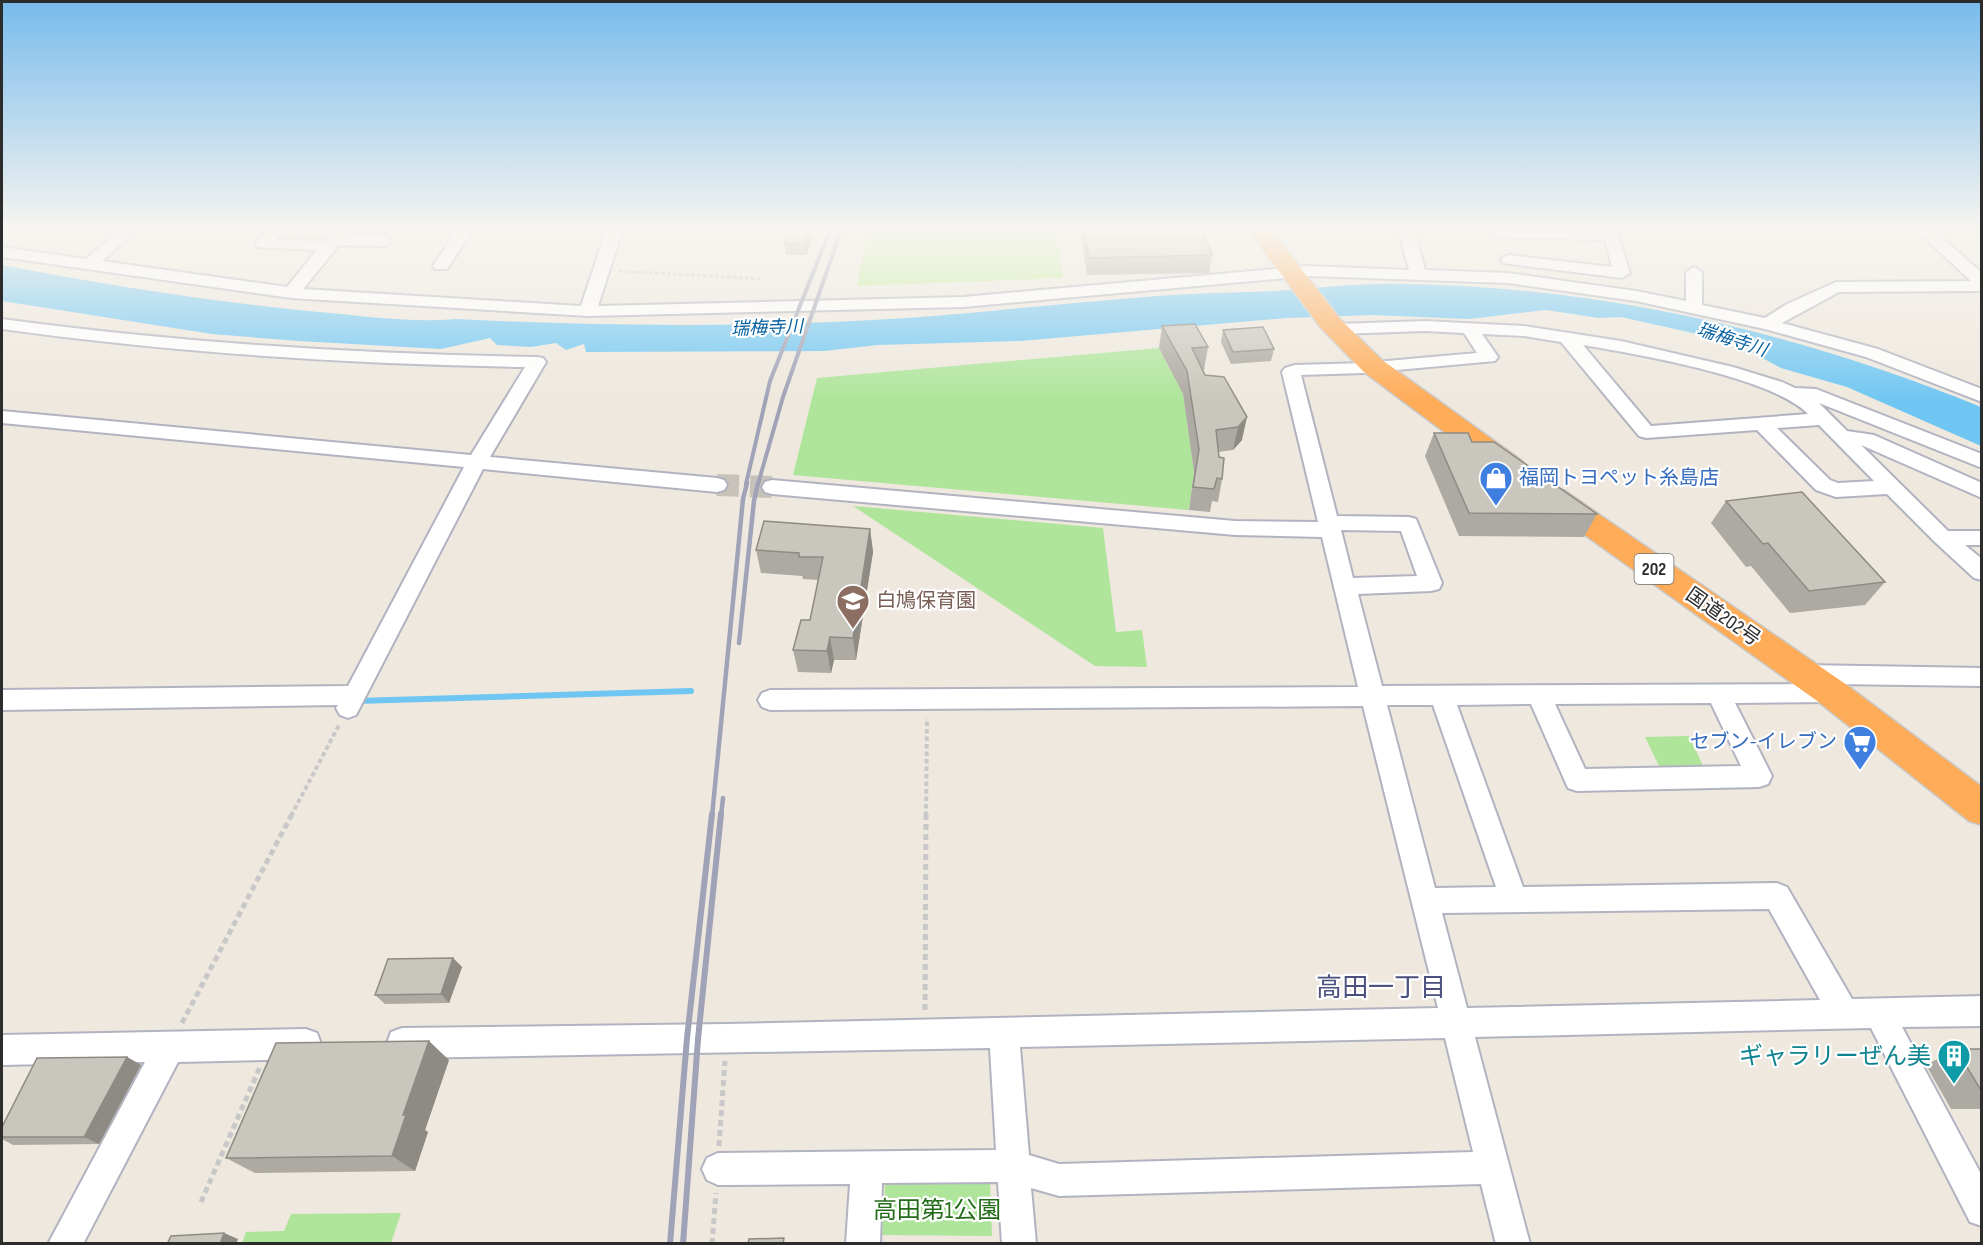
<svg xmlns="http://www.w3.org/2000/svg" width="1983" height="1245" viewBox="0 0 1983 1245" font-family="'Sofia Sans Condensed','Noto Sans JP',sans-serif">
	<rect width="100%" height="100%" fill="#eee8de"/>
	<path fill="#aee59a" d="M1159,348L1183,394L1194,472L1189,510L793,475L817,378Z
		M853,506L1103,528L1116,632L1142,630L1147,667L1095,666Z
		M1689,736L1706,772L1663,774L1645,737Z
		M990,1183L992,1236L882,1235L885,1184Z
		M401,1213L391,1243H242L246,1232L284,1231L291,1214Z"/>
	<path fill="#c1ed95" d="M869,228H1055L1063,278L857,286Z"/>
	<path fill="#6fc6f2" d="M2,265C107,285 212,302 319,312C364,316 410,323 456,319C633,328 814,328 991,311C1042,306 1094,301 1145,297C1189,293 1233,293 1277,291C1318,288 1360,283 1401,284C1599,286 1798,332 1981,407V446L1847,387L1781,368L1733,342L1621,317L1599,318L1546,310L1469,319L1372,315L1287,318L1020,341L878,345L824,351L586,352L584,344L566,350L556,343L531,347L497,345L490,338L441,349L299,341L212,334L2,301Z"/>
	<g fill="none" stroke-linecap="round" stroke-linejoin="round">
		<path stroke="#6fc6f2" stroke-width="6" d="M356,701L691,691"/>
		<path stroke="#c7c2ba" stroke-width="22" stroke-dasharray="22 11" stroke-linecap="butt" d="M717,485L772,487"/>
		<g stroke="#b2b3c0" stroke-width="4">
			<path id="street" d="M122,228H139L102,261L287,287L317,250L257,247L255,244L270,228H286L276,240L325,241L336,228H352L346,236H384L392,241L384,246L339,245L303,289L581,306L607,228H623L598,306L963,297L1309,266L1409,270L1398,228H1414L1425,270L1508,273L1636,291L1686,301V272L1694,267L1702,272V305L1765,318L1787,304L1836,282L1971,281L1914,228H1931L1982,273V291L1839,292L1782,323L1878,349L1982,389V402L1866,357L1765,329L1636,301L1508,283L1309,276L963,307L588,316L291,298L2,257V247L86,259Z
				M458,228H474L447,269H435L433,266Z
				M1498,229H1598L1618,234L1630,273L1622,278L1503,263L1501,260L1503,257L1509,255L1612,267L1605,240L1493,237L1490,234Z
				M2,319C180,343 358,354 537,357L543,358L546,362L490,457L717,478L724,480L727,485L724,490L717,492L483,469L356,715L348,718L340,715L336,708L338,705L2,710V690L348,686L464,467L2,423V411L471,455L525,367C350,364 176,353 2,329Z
				M1425,321L1524,326L1621,341L1733,367L1782,382L1795,388L1816,389L1982,454V468L1819,403L1847,431L1874,435L1982,483V498L1861,445L1948,531H1982V545H1965L1982,559V580L1974,578L1936,543L1887,494L1836,497L1816,490L1757,430L1646,438L1639,436L1561,342L1524,336L1482,334L1498,357L1495,361L1364,373L1301,375L1337,516L1409,517L1416,519L1442,583L1439,589L1431,591L1358,594L1382,686L1826,684L1804,683L1796,681L1792,674L1796,667L1804,665L1982,668V686L1832,684L1840,686L1844,693L1840,700L1832,702L1735,703L1772,776L1768,784L1759,787L1577,791L1568,788L1531,704L1457,705L1523,887L1777,883L1787,887L1852,999L1982,996V1026L1902,1027L1982,1176V1226L1970,1222L1871,1028L1475,1037L1530,1244H1496L1481,1184L1059,1196L1031,1188L1036,1244H1002L998,1182L882,1183L880,1244H846L850,1184L718,1185L707,1180L702,1169L707,1158L718,1153L996,1150L990,1048L402,1058L391,1054L387,1043L391,1032L402,1028L727,1024L1438,1008L1363,706L770,710L762,707L758,700L762,693L770,690L1358,687L1322,537L1235,535L772,494L765,492L762,487L765,482L772,480L1235,521L1318,522L1282,372L1285,368L1295,365L1364,363L1477,353L1464,333L1425,331L1337,334L1331,333L1328,329L1331,325L1337,324ZM1583,345C1636,354 1772,377 1808,414L1651,426ZM1819,425L1874,481L1838,483L1830,480L1777,428ZM1341,530L1401,531L1417,576L1353,578ZM1711,703L1741,766L1585,769L1555,704ZM1387,705H1433L1496,887L1435,888ZM1769,909L1820,1000L1467,1008L1442,913ZM1445,1038L1473,1152L1059,1164L1029,1155L1020,1047Z
				M306,1029L317,1033L321,1044L317,1055L306,1059L178,1062L83,1244H48L145,1062L2,1065V1035Z"/>
		</g>
		<g stroke="#c8c8c8" stroke-width="3">
			<path id="highway" d="M1247,228H1270L1339,318L1382,360L1522,461L1526,468L1522,475L1512,478L1502,475L1364,372L1321,328Z
				M1554,488L1565,491L1844,683L1982,787V825L1969,821L1820,703L1543,505L1539,498L1543,491Z"/>
		</g>
		<path stroke="#c8c8c8" stroke-width="3" stroke-dasharray="4 2" stroke-linecap="butt" d="M619,271L762,279"/>
		<path stroke="#c8c8c8" stroke-width="4" stroke-dasharray="4.5 3" stroke-linecap="butt" d="M291,816L339,725
			M926,816L927,718"/>
		<path stroke="#c8c8c8" stroke-width="5" stroke-dasharray="6 4" stroke-linecap="butt" d="M925,1010L926,814
			M182,1023L292,814
			M719,1146L725,1061
			M201,1202L260,1067
			M712,1244L716,1193"/>
		<use href="#street" fill="#fff" fill-rule="evenodd"/>
		<use href="#highway" fill="#ffac58" fill-rule="evenodd"/>
		<path stroke="#a0a2b7" stroke-width="4" d="M746,484L770,381L831,228
			M758,484L783,397L842,228"/>
		<path stroke="#a0a2b7" stroke-width="4.5" d="M739,643L754,501L758,483
			M712,816L743,499L747,483
			M721,816L723,798"/>
		<path stroke="#a0a2b7" stroke-width="6" d="M670,1244L687,1038L712,814
			M683,1244L698,1039L721,814"/>
	</g>
	<path fill="#adaaa3" d="M811,228L812,238L806,255H786L784,243Z
		M1080,228H1122V230H1170V228H1202L1212,255L1209,273L1087,275Z
		M1162,326L1208,347L1204,370H1203L1205,375L1224,377L1242,440L1233,450L1218,452L1222,479L1218,502L1212,501L1210,512L1189,510L1194,472L1183,394L1159,348Z
		M1223,330L1274,349L1271,361L1231,364L1221,342Z
		M1434,433L1472,442L1597,514L1584,537L1459,536L1425,456Z
		M1726,501L1885,582L1865,605L1790,613L1751,566L1746,567L1711,523Z
		M870,529L873,552L856,660H834L831,673L798,672L793,650L810,620L818,580L803,579L802,576L761,573L756,550Z
		M453,958L462,967L449,1003L385,1004L375,995Z
		M1956,1049H1982V1109H1951L1926,1065Z
		M127,1057L141,1065L99,1144L13,1145L2,1139V1127Z
		M449,1060L425,1130L428,1132L415,1171L255,1173L226,1158Z"/>
	<path fill="#8d8b84" d="M811,228L812,238L806,255L804,244Z
		M1247,417L1242,440L1233,450L1238,427Z
		M870,529L873,552L856,660L853,638Z
		M830,637L834,660L831,673L827,651Z
		M453,958L462,967L449,1003L441,994Z
		M429,1041L449,1060L425,1130L428,1132L415,1171L392,1156L403,1115Z
		M127,1057L141,1065L99,1144L84,1137Z
		M224,1233L238,1239L236,1244H220Z"/>
	<path fill="#c9c6bd" stroke="#8d8b84" stroke-width="1.5" d="M790,228H811L804,244L784,243Z
		M1084,228H1122V230H1179L1178,228H1202L1212,255L1089,258Z
		M1195,324L1208,347L1192,348L1205,375L1224,377L1247,417L1238,427L1216,430L1219,457L1224,458L1222,479L1217,478L1214,489L1193,487L1199,449L1187,371L1162,326Z
		M1263,327L1274,349L1233,352L1223,330Z
		M1434,433H1468L1472,442H1494L1597,514L1469,513Z
		M1802,492L1885,582L1809,591L1768,543L1763,544L1726,501Z
		M764,521L870,529L853,638L830,637L827,651L793,650L801,620H810L823,557H799V553L756,550Z
		M453,958L441,994L375,995L388,959Z
		M429,1041L403,1115H406L392,1156L226,1158L276,1043Z
		M1956,1049H1982V1092Z
		M127,1057L84,1137H2V1127L37,1058Z
		M224,1233L220,1244H167L171,1236Z
		M784,1238L783,1244H748L749,1239Z"/>
	<linearGradient id="sky" x2="0" y2="1"><stop stop-color="#77bbec"/><stop offset="0.57" stop-color="#f7f5f0"/><stop offset="1" stop-color="#f7f5f0" stop-opacity="0"/></linearGradient>
	<rect width="1983" height="402" fill="url(#sky)"/>
	<defs>
		<g id="shop-pin" transform="scale(1.725)"><path d="M0 17L-7.5 6A9.5 9.5 0 1 1 7.5 6Z" fill="#3f7fe0" stroke="#fff"/><path d="M-5-2.5h2.3a2.7 3.5 0 0 1 5.4 0H5L5.5 6h-11ZM-1.5-2.5h3a1.5 2.3 0 0 0-3 0Z" fill="#fff"/></g>
		<g id="school-pin" transform="scale(1.725)"><path d="M0 17L-7.5 6A9.5 9.5 0 1 1 7.5 6Z" fill="#8d6e63" stroke="#fff"/><path d="M0-5L7-2L0 1L-7-2ZM-4 1L0 2.5L4 1V4Q0 6-4 4Z" fill="#fff"/></g>
		<g id="supermarket-pin" transform="scale(1.725)"><path d="M0 17L-7.5 6A9.5 9.5 0 1 1 7.5 6Z" fill="#3f7fe0" stroke="#fff"/><path d="M-6-5.5h2.5l.6 2H6L4.5 2H-2.5L-4.4-4H-6ZM-1.5 3.2a1.3 1.3 0 1 0 .1 0ZM3 3.2a1.3 1.3 0 1 0 .1 0Z" fill="#fff"/></g>
		<g id="building-pin" transform="scale(1.725)"><path d="M0 17L-7.5 6A9.5 9.5 0 1 1 7.5 6Z" fill="#0f9aa8" stroke="#fff"/><path d="M-4-6H4V6H1V3H-1V6H-4ZM-2.5-4.3h1.7v1.8h-1.7ZM.8-4.3h1.7v1.8H.8ZM-2.5-1h1.7V.8h-1.7ZM.8-1h1.7V.8H.8Z" fill="#fff"/></g>
	</defs>
	<g fill-rule="evenodd">
		<use href="#shop-pin" x="1496" y="478"/>
		<use href="#school-pin" x="853" y="601"/>
		<use href="#supermarket-pin" x="1860" y="742"/>
		<use href="#building-pin" x="1954" y="1056"/>
	</g>
	<g text-anchor="middle" dominant-baseline="central" stroke-width="4.5" stroke-linejoin="round" paint-order="stroke">
		<g font-size="18" font-style="italic" fill="#0a63a2" stroke="#fff">
			<text transform="translate(767 328) rotate(-2)">瑞梅寺川</text>
			<text transform="translate(1732 340) rotate(18)">瑞梅寺川</text>
		</g>
		<rect fill="#fff" stroke="#6b6b6b" stroke-width="1.5" x="1634.5" y="554" width="39" height="30" rx="4.5"/>
		<g font-size="18" font-weight="bold" fill="#2c2c2c">
			<text x="1654" y="569">202</text>
		</g>
		<g font-size="20" fill="#366cbe" stroke="#fff" text-anchor="start">
			<text x="1519" y="478">福岡トヨペット糸島店</text>
			<text x="1837" y="742" text-anchor="end">セブン-イレブン</text>
		</g>
		<g font-size="20" fill="#785e54" stroke="#fff" text-anchor="start">
			<text x="876" y="601">白鳩保育園</text>
		</g>
		<g font-size="20" fill="#2c2c2c" stroke="#fff">
			<text transform="translate(1723 617) rotate(35)">国道202号</text>
		</g>
		<g font-size="24" fill="#0d838f" stroke="#fff" text-anchor="end">
			<text x="1931" y="1056">ギャラリーぜん美</text>
		</g>
		<g font-size="24" fill="#246c19" stroke="#fff">
			<text x="937" y="1210">高田第1公園</text>
		</g>
		<g font-size="26" fill="#4b507e" stroke="#fff">
			<text x="1381" y="988">高田一丁目</text>
		</g>
	</g>
	<rect width="1983" height="1245" fill="none" stroke="#2c2c2c" stroke-width="6"/>
</svg>
